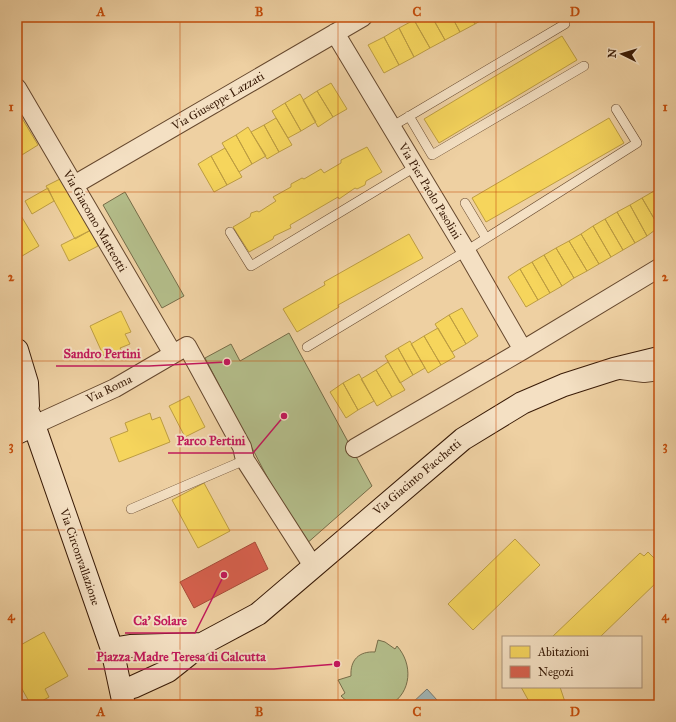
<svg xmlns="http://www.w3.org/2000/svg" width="676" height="722" viewBox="0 0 676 722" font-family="'IM FELL Great Primer',serif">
	<rect width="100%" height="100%" fill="#eed0a2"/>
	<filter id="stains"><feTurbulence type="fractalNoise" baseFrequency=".005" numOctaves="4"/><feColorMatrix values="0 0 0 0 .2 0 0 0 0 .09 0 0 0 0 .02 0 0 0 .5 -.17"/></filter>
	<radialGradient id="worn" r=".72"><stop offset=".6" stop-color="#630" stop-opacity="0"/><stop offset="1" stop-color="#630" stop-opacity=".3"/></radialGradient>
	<path fill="#b3bc89" stroke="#766c48" d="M125,192L184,296L162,308L103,205Z
		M289,333L372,486L305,545L264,471L205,358L231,344L240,361Z
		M378,640L385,642L395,649L397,646C413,664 412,692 390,705H351L341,696L345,693L338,680L351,676C350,660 359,651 375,652Z
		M298,701L343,703L340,705H298Z"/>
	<path fill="#9fb3b2" stroke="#76766e" d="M427,689L437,700L432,705H410Z"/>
	<path fill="#f6d55c" stroke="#bd9d42" d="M419,17H432L445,40L430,48L414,20Z
		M432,17H452L460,32L445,40Z
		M452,17H471L475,24L460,32Z
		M471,17H487L475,24Z
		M414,20L430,48L414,57L399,28Z
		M399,28L414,57L399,65L384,37Z
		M562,36L577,60L439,143L424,119Z
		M384,37L399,65L384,73L368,45Z
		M331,83L347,109L333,117L317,91Z
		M317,91L333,117L318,127L303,100Z
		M300,94L316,122L301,131L285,103Z
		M285,103L301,131L288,138L272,111Z
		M17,110L38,145L17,158Z
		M276,118L292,145L279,152L264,125Z
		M609,118L624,143L486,222L472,198Z
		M264,125L279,152L267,159L251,132Z
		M248,127L266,156L252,164L236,135Z
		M236,135L252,164L239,172L222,143Z
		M367,147L382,172L366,181L365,185L357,189L355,188L339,199L338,197L290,225L291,228L274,236L273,239L249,252L233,227L250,217L251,213L257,211L259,212L276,201L273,197L291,187V184L302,178L304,179L321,169L324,173L341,163V160Z
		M225,148L242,177L227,185L211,156Z
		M211,156L227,185L214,192L198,164Z
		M62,178L91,230L75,239L46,186Z
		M48,188L54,201L32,214L25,201Z
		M659,188V199L654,191Z
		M654,191L659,199V227L642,198Z
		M642,198L659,227L647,236L630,205Z
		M630,205L647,236L635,243L617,212Z
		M17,209L39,246L17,259Z
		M617,212L635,243L623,250L605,219Z
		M605,219L623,250L611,257L593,226Z
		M593,226L611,257L599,264L581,234Z
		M91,230L98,246L69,261L61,245Z
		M409,234L423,258L338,305L339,307L297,332L283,309L325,285L324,282Z
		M581,234L599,264L587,271L569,241Z
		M569,241L587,271L574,278L556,248Z
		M556,248L574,278L562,286L544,255Z
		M544,255L562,286L550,293L532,262Z
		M532,262L550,293L538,300L520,269Z
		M520,269L538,300L526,307L508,277Z
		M462,308L478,336L466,344L449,315Z
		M121,311L131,332L125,334L130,344L120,348L122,351L105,359L90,326Z
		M449,315L466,344L452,352L435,324Z
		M438,328L455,357L441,365L424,336Z
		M424,336L441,365L428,373L411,344Z
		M410,341L425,368L413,375L398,348Z
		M398,348L413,375L400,383L385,356Z
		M388,362L405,390L392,397L376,370Z
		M376,370L392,397L377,406L361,379Z
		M359,374L374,401L358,410L343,383Z
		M343,383L358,410L346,418L330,392Z
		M189,396L205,427L185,437L169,406Z
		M150,413L152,420L160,417L170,442L119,462L110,438L128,431L125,423Z
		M204,483L230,531L198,548L172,500Z
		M515,539L540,565L473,630L448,604Z
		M648,552L659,563V580L600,637H552L640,553L644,556Z
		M44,632L68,676L45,689L49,697L35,705H31L17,680V647Z
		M521,687H560L566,705H531Z"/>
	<path fill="#d6604d" stroke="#a74b38" d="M255,542L268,569L194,608L180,582Z"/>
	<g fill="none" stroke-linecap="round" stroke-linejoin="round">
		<g stroke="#66482e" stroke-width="10">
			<path id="lane" d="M409,116L432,155L584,66
				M391,127L565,24
				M465,203L486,238
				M230,232L251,266L415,167
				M307,347L466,251L637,143L616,109
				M131,509L245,460"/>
		</g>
		<g stroke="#66482e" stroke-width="20">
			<path id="street" d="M335,33L466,251L523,350
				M17,88L173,354
				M74,185L363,17
				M621,370L644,373L659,371
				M34,425L115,388L187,346L242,447L245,460L313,566
				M355,448L523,350L659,268"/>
		</g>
		<g stroke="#391b07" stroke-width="24">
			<path id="secondary" d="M17,350L27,383L28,406
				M17,389L34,425L112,649L124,705
				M17,433L34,425
				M112,649L130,646L202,644
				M122,690L133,687L168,671L202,644L258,614L463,439L522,403L564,385L614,369L659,358"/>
		</g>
		<use href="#lane" stroke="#f4e0c3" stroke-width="9"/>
		<use href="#street" stroke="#f4e0c3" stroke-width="18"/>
		<use href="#secondary" stroke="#f4e0c3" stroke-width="22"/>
	</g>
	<path fill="none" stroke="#c54d0b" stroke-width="1" stroke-opacity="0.55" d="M180,17V705M338,17V705M496,17V705M17,192H659M17,361H659M17,530H659"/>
	<g text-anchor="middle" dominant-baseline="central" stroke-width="4" stroke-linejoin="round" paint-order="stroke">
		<g font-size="12" fill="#391b07" stroke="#f4e0c3">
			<text transform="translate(218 101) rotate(-30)">Via Giuseppe Lazzati</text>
			<text transform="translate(430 191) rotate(59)">Via Pier Paolo Pasolini</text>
			<text transform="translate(95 221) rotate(60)">Via Giacomo Matteotti</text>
			<text transform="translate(109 389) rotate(-26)">Via Roma</text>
			<text transform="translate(417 477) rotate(-40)">Via Giacinto Facchetti</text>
			<text transform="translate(80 557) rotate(71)">Via Circonvallazione</text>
		</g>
	</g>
	<path fill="none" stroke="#c2185b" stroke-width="1.5" d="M227 362L149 366H56M284 416L253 453H168M224 575L195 633H125M337 664L274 669H88"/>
	<g fill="#c2185b" stroke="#f4e0c3" stroke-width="1.5">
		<circle cx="227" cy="362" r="4"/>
		<circle cx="284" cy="416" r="4"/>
		<circle cx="224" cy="575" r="4"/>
		<circle cx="337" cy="664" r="4"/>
	</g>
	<g font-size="13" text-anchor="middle" font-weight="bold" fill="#c2185b" stroke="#f4e0c3" stroke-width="4" stroke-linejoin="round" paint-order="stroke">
		<text x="102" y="358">Sandro Pertini</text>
		<text x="211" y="445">Parco Pertini</text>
		<text x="160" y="625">Ca' Solare</text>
		<text x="181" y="661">Piazza Madre Teresa di Calcutta</text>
	</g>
	<rect width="676" height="722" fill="none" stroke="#eed0a2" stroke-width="44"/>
	<rect x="502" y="636" width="140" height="52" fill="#f4e0c3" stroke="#a99178"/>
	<rect x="510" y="646" width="20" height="12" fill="#f6d55c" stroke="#a99178"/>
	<text x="538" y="656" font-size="12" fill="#391b07">Abitazioni</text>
	<rect x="510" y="666" width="20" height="12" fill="#d6604d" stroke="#a99178"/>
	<text x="538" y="676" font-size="12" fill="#391b07">Negozi</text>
	<g transform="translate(622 54) rotate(275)" stroke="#f4e0c3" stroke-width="3" paint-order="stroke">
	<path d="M0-3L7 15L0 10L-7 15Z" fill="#391b07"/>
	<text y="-6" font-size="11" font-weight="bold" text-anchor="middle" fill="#391b07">N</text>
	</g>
	<rect x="22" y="22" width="632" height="678" fill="none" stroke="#c54d0b" stroke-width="1.5"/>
	<g font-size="13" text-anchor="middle" font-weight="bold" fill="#c54d0b">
		<text x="101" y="16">A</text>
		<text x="259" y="16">B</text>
		<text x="417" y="16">C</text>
		<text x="575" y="16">D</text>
		<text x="11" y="111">1</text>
		<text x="665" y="111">1</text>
		<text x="11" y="281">2</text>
		<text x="665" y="281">2</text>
		<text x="11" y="450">3</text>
		<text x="665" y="450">3</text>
		<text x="11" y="620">4</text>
		<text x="665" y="620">4</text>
		<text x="101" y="716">A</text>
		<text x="259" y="716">B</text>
		<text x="417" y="716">C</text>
		<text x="575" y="716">D</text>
	</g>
	<rect width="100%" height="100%" filter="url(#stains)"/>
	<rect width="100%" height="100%" fill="url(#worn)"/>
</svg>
